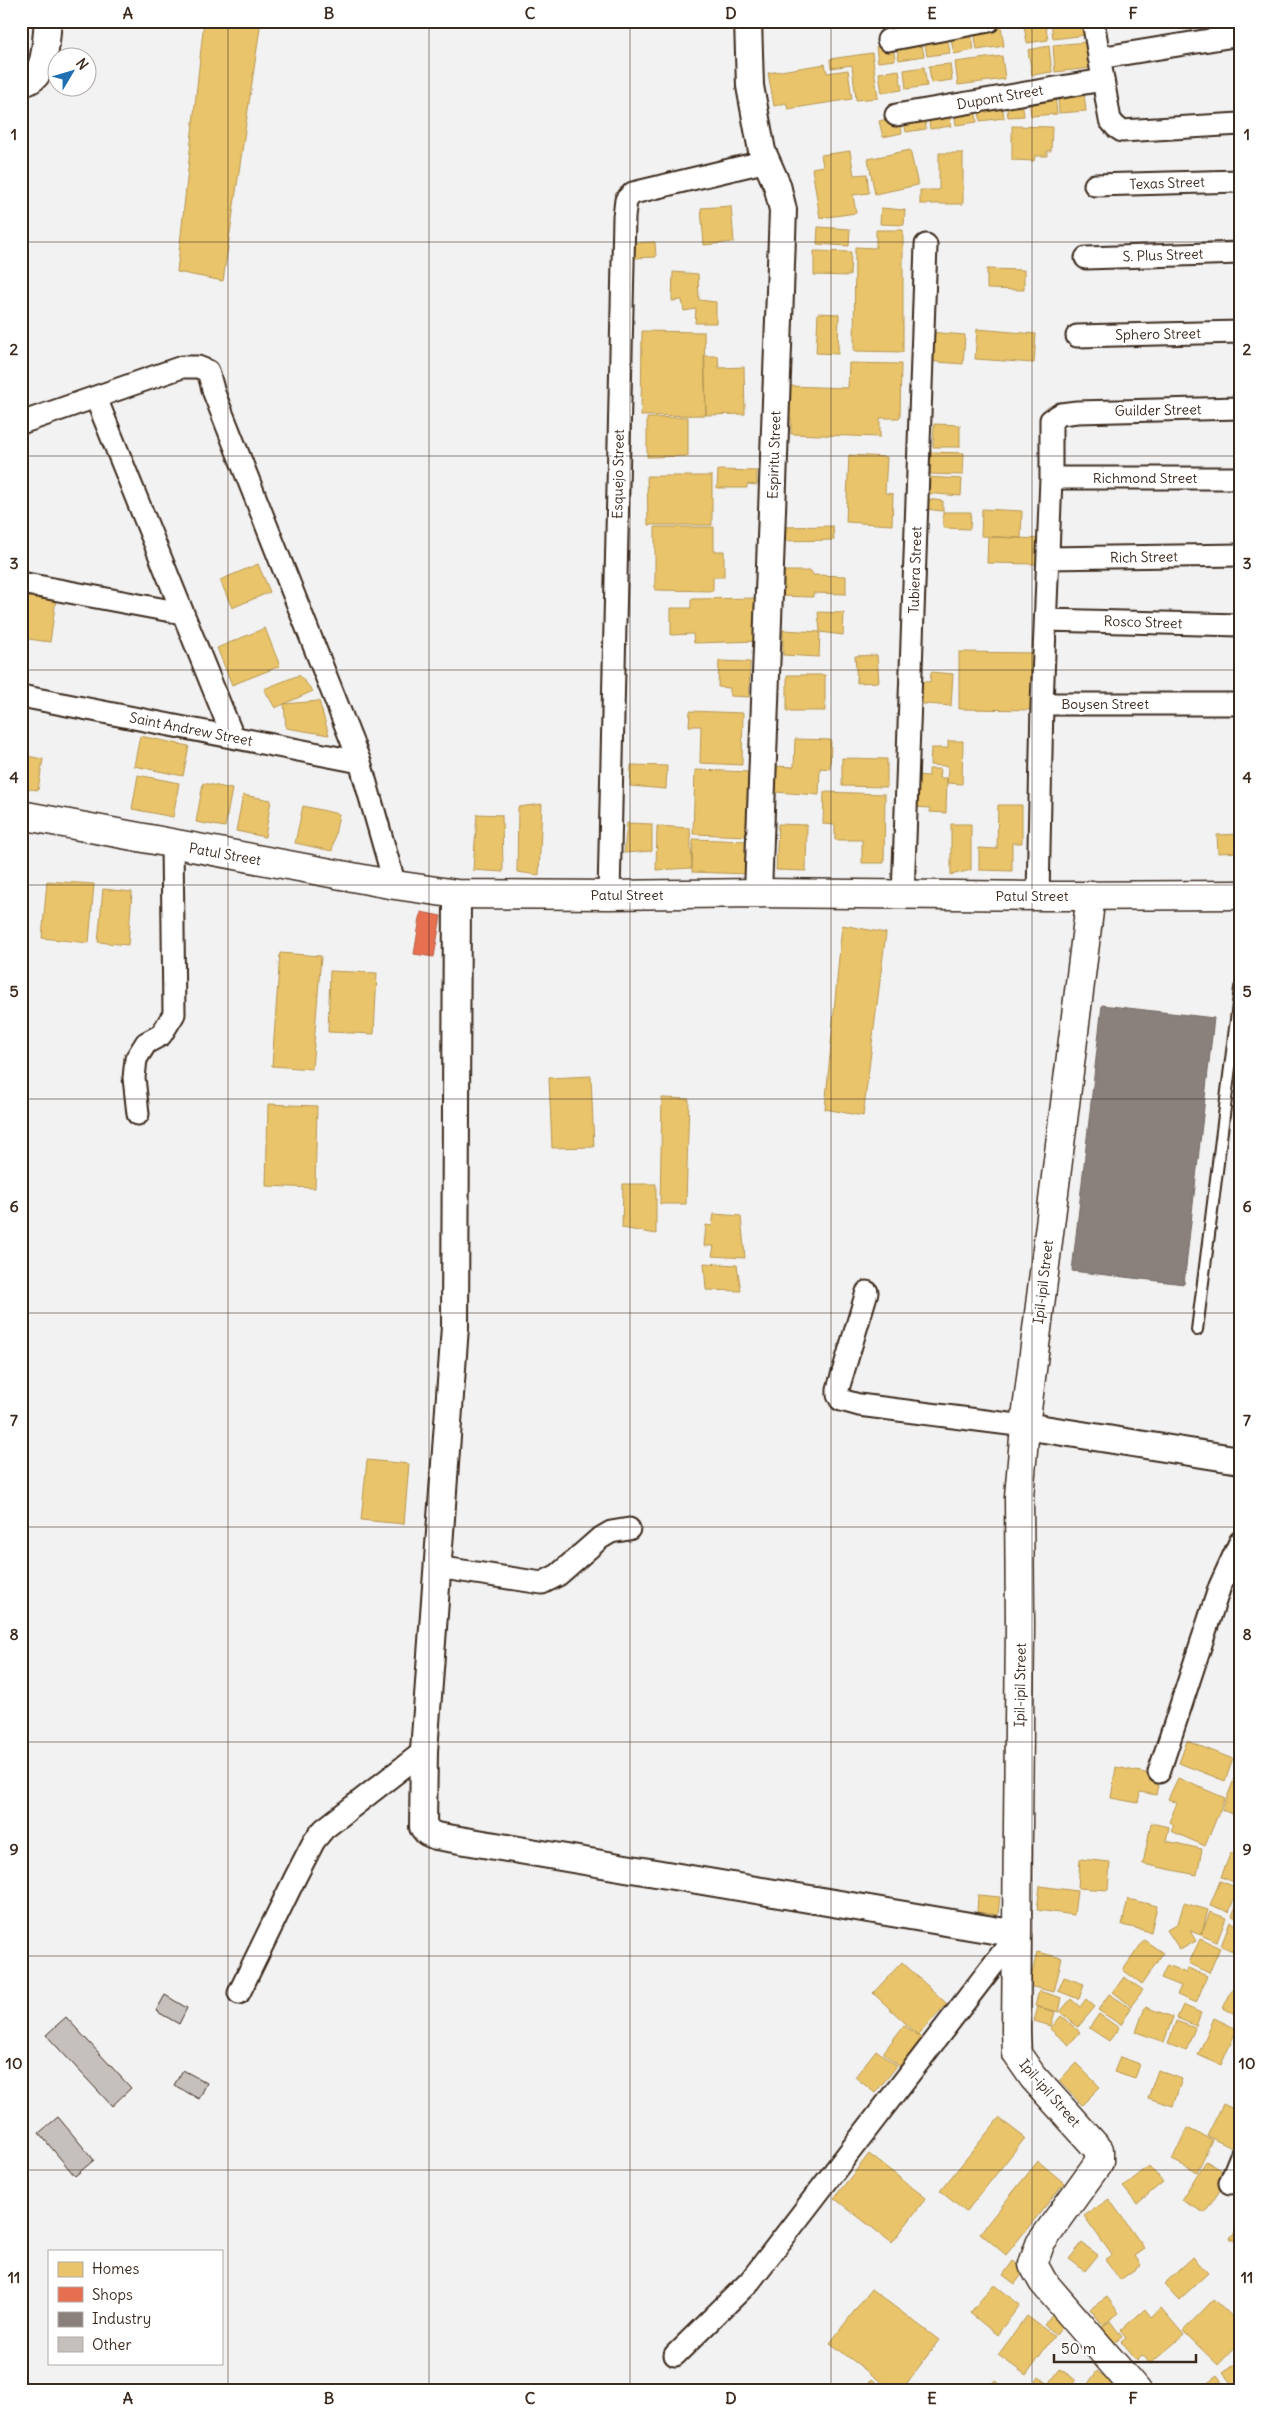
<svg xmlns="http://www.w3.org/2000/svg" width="1261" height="2412" viewBox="0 0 1261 2412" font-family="Delius,sans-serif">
	<rect width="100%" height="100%" fill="#f3f2f2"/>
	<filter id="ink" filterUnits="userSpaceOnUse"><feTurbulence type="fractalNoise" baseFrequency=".02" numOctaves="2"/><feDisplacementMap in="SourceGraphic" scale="10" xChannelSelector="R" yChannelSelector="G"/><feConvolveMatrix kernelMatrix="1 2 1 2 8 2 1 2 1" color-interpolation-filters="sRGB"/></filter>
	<g filter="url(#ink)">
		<path fill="#e9c46a" stroke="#b59653" d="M204,21H261L223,281L177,272Z
			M1023,21H1045L1048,40L1027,43Z
			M1051,21H1085L1087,35L1053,39Z
			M1001,26L1004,46L977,50L974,30Z
			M971,32L974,50L954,54L950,35Z
			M947,35L950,53L927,56L924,38Z
			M921,39L924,56L899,60L896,43Z
			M1088,42L1091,68L1055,72L1053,45Z
			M893,45L895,60L878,62L876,47Z
			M1049,46L1052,72L1032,75L1028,50Z
			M872,53L878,98L856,100L852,65L831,68L830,59Z
			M1002,56L1005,79L958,85L955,62Z
			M825,64L827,73L848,70L852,99L788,109L786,103L774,106L768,73Z
			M950,64L952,80L931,83L929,66Z
			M924,67L927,86L906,89L904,70Z
			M899,70L902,90L882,93L879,73Z
			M1084,93L1086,111L1059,113L1058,95Z
			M1055,95L1057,114L1031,116L1029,98Z
			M1022,100L1024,116L1008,117L1006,102Z
			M1002,103L1004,118L980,121L979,106Z
			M975,107L977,122L956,125L954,110Z
			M949,111L951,126L930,129L928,114Z
			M924,113L926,129L906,132L903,116Z
			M899,116L902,133L883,137L879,121Z
			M1012,126L1052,127L1051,151H1047V156H1035L1034,161L1012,160Z
			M910,150L918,185L875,194L868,159Z
			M850,151L854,175L867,174L869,193L853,195L856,213L820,218L812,168L823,166L821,155Z
			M939,153H963V204H920V190H939Z
			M731,206L734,242L704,245L701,208Z
			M881,208L905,210L904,225L880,224Z
			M818,227L850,229L849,246L817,244Z
			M876,230H903V352L854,351L855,247L876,248Z
			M655,242L656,257L634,258L633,243Z
			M814,251L851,252L850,276L814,275Z
			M987,269L1024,270V290L987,289Z
			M673,272L698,274L699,300L716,302V323H695L696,309L684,311L682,300L672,301Z
			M818,313L839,314L838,354L816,353Z
			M977,329L1036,334L1034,363L975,359Z
			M642,331L704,332L706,415L641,416Z
			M928,332L965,335L963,364L925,361Z
			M704,356H718L719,368L744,367L745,414L706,415Z
			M849,363L901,364L900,418H880V437L791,434V418H787L788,386L848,388Z
			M688,417V456L647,457V418Z
			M934,424L960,425V447H933Z
			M931,452L964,453L963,475L930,474Z
			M849,455L887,457L885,493L893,494L892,525L846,522Z
			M718,470L757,471V485L747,484V488H717Z
			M647,476H712V525H648Z
			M925,477L962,479L961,496L924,493Z
			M927,499L943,501V511L925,509Z
			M982,509L1022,511L1021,538L981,536Z
			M943,512H971L970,529L943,528Z
			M833,526L834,540L781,541V527Z
			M655,527H714V551H724V577H713V591L655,590Z
			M988,537L1045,539L1044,556H1037L1036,564L987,563Z
			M258,564L270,592L232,608L220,580Z
			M779,571H811L813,575L846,576V594L813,593V597L779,596Z
			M22,594L56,599L50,642L21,638Z
			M759,598L760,641L694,643L693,634L671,635V608H691V599Z
			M818,612L844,613L843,635L820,632Z
			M265,628L280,666L232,685L217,648Z
			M783,630L820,632L819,657L783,655Z
			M959,652L1040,653L1039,710L959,709Z
			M877,655L879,682L857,683L855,656Z
			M719,661L750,662L749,697L730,696V688L718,687Z
			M931,672L953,674L951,706L913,703L914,681L930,682Z
			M299,675L313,691L275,708L264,689Z
			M787,675H825V711H787Z
			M319,701L329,735L286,728L284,704Z
			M690,711L743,713L742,765L700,763L701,726H689Z
			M140,736L189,746L183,776L134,766Z
			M795,739L831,740L830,769L820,768L819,795L774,792L775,766L794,767Z
			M948,741H963L962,784L947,783L948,766L930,765L931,748H948Z
			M21,755L43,759L38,790L21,788Z
			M842,758L887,759V787L842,786Z
			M631,765L667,766L666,789L630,786Z
			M929,769H940L939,778H947L946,813L930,812V808L913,807L915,775L929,776Z
			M695,770L752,772L750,836L693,834Z
			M138,775L179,783L173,817L132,809Z
			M203,783L232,789L225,827L196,822Z
			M824,792L885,794L884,863H862V840H835V825L823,824Z
			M243,795L271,800L265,837L236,831Z
			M542,804L539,875L517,872L518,807Z
			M998,805H1022V843H1012V871L979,870V848L997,849Z
			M303,806L339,814L332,851L295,843Z
			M477,814L502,815L503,872L473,870Z
			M627,823L652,824V851L624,853Z
			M778,824L807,825L806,871L776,870Z
			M951,824H971V870L951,875Z
			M657,826L690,828L692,868L656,870Z
			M1240,834V852L1218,853L1217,835Z
			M693,839L748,841L747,874L692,872Z
			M47,881L94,884L89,943L42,938Z
			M103,889L132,892L128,945L98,942Z
			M842,925L886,933L863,1116L825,1109Z
			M280,953L321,956L312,1069L272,1066Z
			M330,971L377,973L374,1034L328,1032Z
			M591,1076L594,1147L552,1148L549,1078Z
			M662,1098L689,1099L686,1204H660Z
			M268,1104L317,1106L315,1188L266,1186Z
			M623,1184H656V1234L622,1228Z
			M714,1214L741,1216L745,1258L712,1256L714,1246H704L706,1225L712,1226Z
			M704,1263L737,1265L741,1291L706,1290Z
			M367,1460L409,1464L404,1524L361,1520Z
			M1187,1741L1233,1759L1225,1781L1179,1763Z
			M1240,1764V1781L1234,1780Z
			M1116,1767L1160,1776L1156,1795L1140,1792L1138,1803L1111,1798Z
			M1178,1778L1225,1798L1205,1846L1171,1831L1174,1825L1169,1822L1177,1803L1168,1799Z
			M1233,1782L1240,1784V1817L1222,1810Z
			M1151,1823L1169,1827L1166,1841L1202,1849L1197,1875L1143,1864Z
			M1231,1852L1240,1856L1239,1884L1221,1877Z
			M1080,1859L1110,1862L1108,1890L1078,1888Z
			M1220,1881L1238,1888L1229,1912L1210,1905Z
			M1040,1886L1077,1891L1074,1915L1037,1910Z
			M978,1895L1000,1897L998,1915L977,1912Z
			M1240,1896V1920L1232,1916Z
			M1128,1899L1157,1906L1151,1932L1122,1925Z
			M1184,1903L1208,1910L1201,1935L1190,1931L1196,1941L1180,1950L1167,1930L1178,1923Z
			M1210,1912L1226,1918L1217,1942L1201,1935Z
			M1230,1922L1240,1926V1954L1221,1946Z
			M1200,1939L1220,1948L1209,1973L1189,1963Z
			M1144,1940L1163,1953L1142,1984L1123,1970Z
			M1037,1952L1062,1958L1054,1992L1029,1986Z
			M902,1962L947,2004L918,2035L873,1993Z
			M1167,1965L1186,1973L1188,1968L1207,1976L1196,2003L1177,1995L1181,1986L1161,1978Z
			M1064,1977L1084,1984L1079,1999L1058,1991Z
			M1124,1977L1143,1990L1131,2006L1113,1992Z
			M1232,1990L1240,1993L1239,2016L1223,2008Z
			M1039,1991L1062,1998L1059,2012L1035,2006Z
			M1109,1994L1131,2008L1121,2025L1098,2010Z
			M1071,1999L1080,2007L1086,1999L1095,2007L1078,2027L1060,2012Z
			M1183,2005L1201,2013L1196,2026L1177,2018Z
			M1038,2007L1055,2012L1051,2026L1034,2021Z
			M1145,2007L1173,2017L1164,2042L1136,2032Z
			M1099,2014L1119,2028L1109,2041L1089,2028Z
			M1061,2016L1080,2032L1069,2045L1050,2029Z
			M1214,2018L1237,2029L1221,2065L1198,2055Z
			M1176,2021L1195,2028L1186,2051L1168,2044Z
			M904,2025L925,2041L903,2069L883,2053Z
			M876,2050L897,2066L875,2093L855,2077Z
			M1120,2057L1140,2064L1135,2079L1114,2072Z
			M1076,2063L1100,2087L1082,2105L1059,2081Z
			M1158,2070L1182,2079L1173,2106L1148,2098Z
			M1223,2104L1240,2112V2132L1232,2148L1207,2136Z
			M999,2118L1025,2138L966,2212L940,2191Z
			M1187,2128L1212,2140L1197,2172L1172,2160Z
			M869,2154L926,2198L892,2243L834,2198Z
			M1038,2161L1064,2183L1006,2255L980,2233Z
			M1206,2161L1230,2175L1205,2213L1181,2200Z
			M1149,2166L1163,2182L1137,2204L1123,2187Z
			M1109,2199L1145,2249L1135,2256L1141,2265L1120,2280L1105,2260L1112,2255L1084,2216Z
			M1240,2225V2245L1230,2238Z
			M1082,2243L1098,2255L1085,2271L1069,2259Z
			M1193,2257L1208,2273L1179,2300L1164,2284Z
			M1013,2261L1025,2270L1015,2284L1003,2275Z
			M994,2284L1020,2305L997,2335L970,2313Z
			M871,2289L939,2340L901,2391H893L830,2343Z
			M1107,2297L1119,2313L1103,2325L1090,2309Z
			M1214,2299L1240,2324V2342L1218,2365L1183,2331Z
			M1161,2308L1184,2335L1150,2364L1143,2355L1137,2361L1121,2342L1126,2338L1120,2331L1145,2309L1151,2317Z
			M1055,2312L1067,2321L1056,2335L1044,2325Z
			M1027,2316L1054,2336L1026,2375L998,2355Z
			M1110,2321L1122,2337L1111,2345L1099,2329Z
			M1240,2361V2384L1235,2388L1223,2373Z
			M1060,2369L1076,2380L1069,2391L1031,2389L1039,2377L1049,2384Z
			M1097,2371L1119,2388L1116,2391H1089L1085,2388Z
			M1217,2376L1228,2391H1205L1202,2387Z
			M872,2379L886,2391H863Z
			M995,2380L1008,2391H986Z"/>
		<path fill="#e76f51" stroke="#b35a42" d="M421,912L441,916L434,957L414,954Z"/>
		<path fill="#8a817c" stroke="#726760" d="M1102,1005L1214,1018L1184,1284L1072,1271Z"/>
		<path fill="#c6c0bd" stroke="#3b2a1e" d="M165,1995L187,2008L179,2024L156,2011Z
			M66,2017L131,2088L112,2106L46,2035Z
			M183,2070L207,2083L199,2099L174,2085Z
			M58,2117L94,2160L75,2176L39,2133Z"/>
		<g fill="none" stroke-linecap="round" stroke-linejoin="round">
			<g stroke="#3b2a1e" stroke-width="14">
				<path id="service" d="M1197,1330L1240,988"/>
			</g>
			<g stroke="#3b2a1e" stroke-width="25">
				<path id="minor" d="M1093,21L1110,120L1116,127L1122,131L1240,124
					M888,40L989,21
					M1099,58L1240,35
					M896,115L1103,80
					M1095,185L1240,181
					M1086,258L1240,253
					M1077,336L1240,332
					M96,398L233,737
					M21,423L182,367H198L208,371L214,393L360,762L395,885
					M1051,478H1240
					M1048,558L1240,555
					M21,583L182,613
					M1046,620L1240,625
					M21,696L360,762
					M1042,704L1051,478V420L1061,414L1077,412L1240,408
					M609,895L624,217L626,200L633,193L767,161
					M903,896L926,245
					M1038,896L1042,704H1240
					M138,1114L134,1078L136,1059L146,1043L161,1035L174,1014L172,844
					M867,1292L838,1389V1395L841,1400L859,1405L1025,1426
					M437,1567L542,1583L558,1575L599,1539L611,1532L629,1529
					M1159,1772L1220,1586L1240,1542
					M239,1993L295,1878L314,1841L324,1829L424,1751
					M1230,2183L1240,2158
					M675,2355L750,2281L1017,1934"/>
			</g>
			<g stroke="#3b2a1e" stroke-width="30">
				<path id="tertiary" d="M748,21L750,86L762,151L777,185L783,210L758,893
					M21,83C48,79 45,43 48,21
					M457,894L455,1327L424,1751L423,1827L427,1832L436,1836L1017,1934
					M1025,1426L1240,1460"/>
			</g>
			<g stroke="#3b2a1e" stroke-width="31">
				<path id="secondary" d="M21,815L395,885L457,894L609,895L758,893L1038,896L1240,895
					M1091,895L1025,1426L1019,1497L1020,1625L1016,2031L1017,2054L1033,2077L1099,2150V2162L1040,2244L1033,2264L1043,2282L1137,2391"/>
			</g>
			<use href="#service" stroke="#fff" stroke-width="10"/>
			<use href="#minor" stroke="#fff" stroke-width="21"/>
			<use href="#tertiary" stroke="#fff" stroke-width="26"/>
			<use href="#secondary" stroke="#fff" stroke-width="28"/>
		</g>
	</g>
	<path fill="none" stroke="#3b2a1e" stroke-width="1" stroke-opacity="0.55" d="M228,21V2391M429,21V2391M630,21V2391M831,21V2391M1032,21V2391M21,242H1240M21,456H1240M21,670H1240M21,885H1240M21,1099H1240M21,1313H1240M21,1527H1240M21,1742H1240M21,1956H1240M21,2170H1240"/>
	<g text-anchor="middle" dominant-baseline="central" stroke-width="5" stroke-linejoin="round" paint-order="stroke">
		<g font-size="14" fill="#3b2a1e" stroke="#fff">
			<text transform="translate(1000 97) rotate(-10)">Dupont Street</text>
			<text transform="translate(1167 183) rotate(-2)">Texas Street</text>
			<text transform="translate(1163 255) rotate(-2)">S. Plus Street</text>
			<text transform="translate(1158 334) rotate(-1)">Sphero Street</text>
			<text transform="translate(1158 410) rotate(-1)">Guilder Street</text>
			<text transform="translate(774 455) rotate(-88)">Espiritu Street</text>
			<text transform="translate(618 474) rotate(-89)">Esquejo Street</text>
			<text x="1145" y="478">Richmond Street</text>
			<text transform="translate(1144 557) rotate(-1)">Rich Street</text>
			<text transform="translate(915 570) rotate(-88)">Tubiera Street</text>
			<text transform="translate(1143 622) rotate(2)">Rosco Street</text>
			<text x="1105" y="704">Boysen Street</text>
			<text transform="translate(191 729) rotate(11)">Saint Andrew Street</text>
			<text transform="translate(225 854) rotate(10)">Patul Street</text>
			<text x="627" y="895">Patul Street</text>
			<text x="1032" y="896">Patul Street</text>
			<text transform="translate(1043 1282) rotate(-83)">Ipil-ipil Street</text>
			<text transform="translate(1020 1685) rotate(-89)">Ipil-ipil Street</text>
			<text transform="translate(1050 2093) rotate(49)">Ipil-ipil Street</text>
		</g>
	</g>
	<rect width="1261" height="2412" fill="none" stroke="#fff" stroke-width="55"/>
	<rect x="48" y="2250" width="175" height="115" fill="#ffffff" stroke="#b1aaa5"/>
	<rect x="58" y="2262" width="25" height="15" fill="#e9c46a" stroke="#b1aaa5"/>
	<text x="92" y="2274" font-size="15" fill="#3b2a1e">Homes</text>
	<rect x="58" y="2287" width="25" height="15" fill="#e76f51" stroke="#b1aaa5"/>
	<text x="92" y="2300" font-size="15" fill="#3b2a1e">Shops</text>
	<rect x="58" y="2312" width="25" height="15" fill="#8a817c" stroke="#b1aaa5"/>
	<text x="92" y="2324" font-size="15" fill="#3b2a1e">Industry</text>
	<rect x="58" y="2337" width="25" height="15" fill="#c6c0bd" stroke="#b1aaa5"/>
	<text x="92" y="2350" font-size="15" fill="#3b2a1e">Other</text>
	<g transform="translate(72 72) rotate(52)"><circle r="24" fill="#ffffff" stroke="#b1aaa5"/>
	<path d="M0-4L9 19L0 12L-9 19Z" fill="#1f6fb2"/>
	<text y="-8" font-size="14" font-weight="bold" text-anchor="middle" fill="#3b2a1e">N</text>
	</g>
	<path d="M1054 2354v8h142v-8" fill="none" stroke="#3b2a1e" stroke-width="2.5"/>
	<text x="1061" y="2354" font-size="15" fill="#3b2a1e" stroke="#ffffff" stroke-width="4" paint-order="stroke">50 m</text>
	<rect x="28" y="28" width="1206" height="2356" fill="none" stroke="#3b2a1e" stroke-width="2"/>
	<g font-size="16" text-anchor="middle" font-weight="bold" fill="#3b2a1e">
		<text x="128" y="19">A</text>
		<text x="329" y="19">B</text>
		<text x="530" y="19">C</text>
		<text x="731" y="19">D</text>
		<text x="932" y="19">E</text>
		<text x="1133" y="19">F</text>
		<text x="14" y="140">1</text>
		<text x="1247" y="140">1</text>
		<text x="14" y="355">2</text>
		<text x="1247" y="355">2</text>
		<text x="14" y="569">3</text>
		<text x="1247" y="569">3</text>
		<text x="14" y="783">4</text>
		<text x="1247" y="783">4</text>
		<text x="14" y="997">5</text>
		<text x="1247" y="997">5</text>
		<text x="14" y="1212">6</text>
		<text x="1247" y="1212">6</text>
		<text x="14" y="1426">7</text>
		<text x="1247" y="1426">7</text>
		<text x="14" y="1640">8</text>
		<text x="1247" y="1640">8</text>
		<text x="14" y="1855">9</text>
		<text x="1247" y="1855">9</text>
		<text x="14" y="2069">10</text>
		<text x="1247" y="2069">10</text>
		<text x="14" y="2283">11</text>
		<text x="1247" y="2283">11</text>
		<text x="128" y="2404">A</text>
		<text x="329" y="2404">B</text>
		<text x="530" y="2404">C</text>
		<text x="731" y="2404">D</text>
		<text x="932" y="2404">E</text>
		<text x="1133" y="2404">F</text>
	</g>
</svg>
